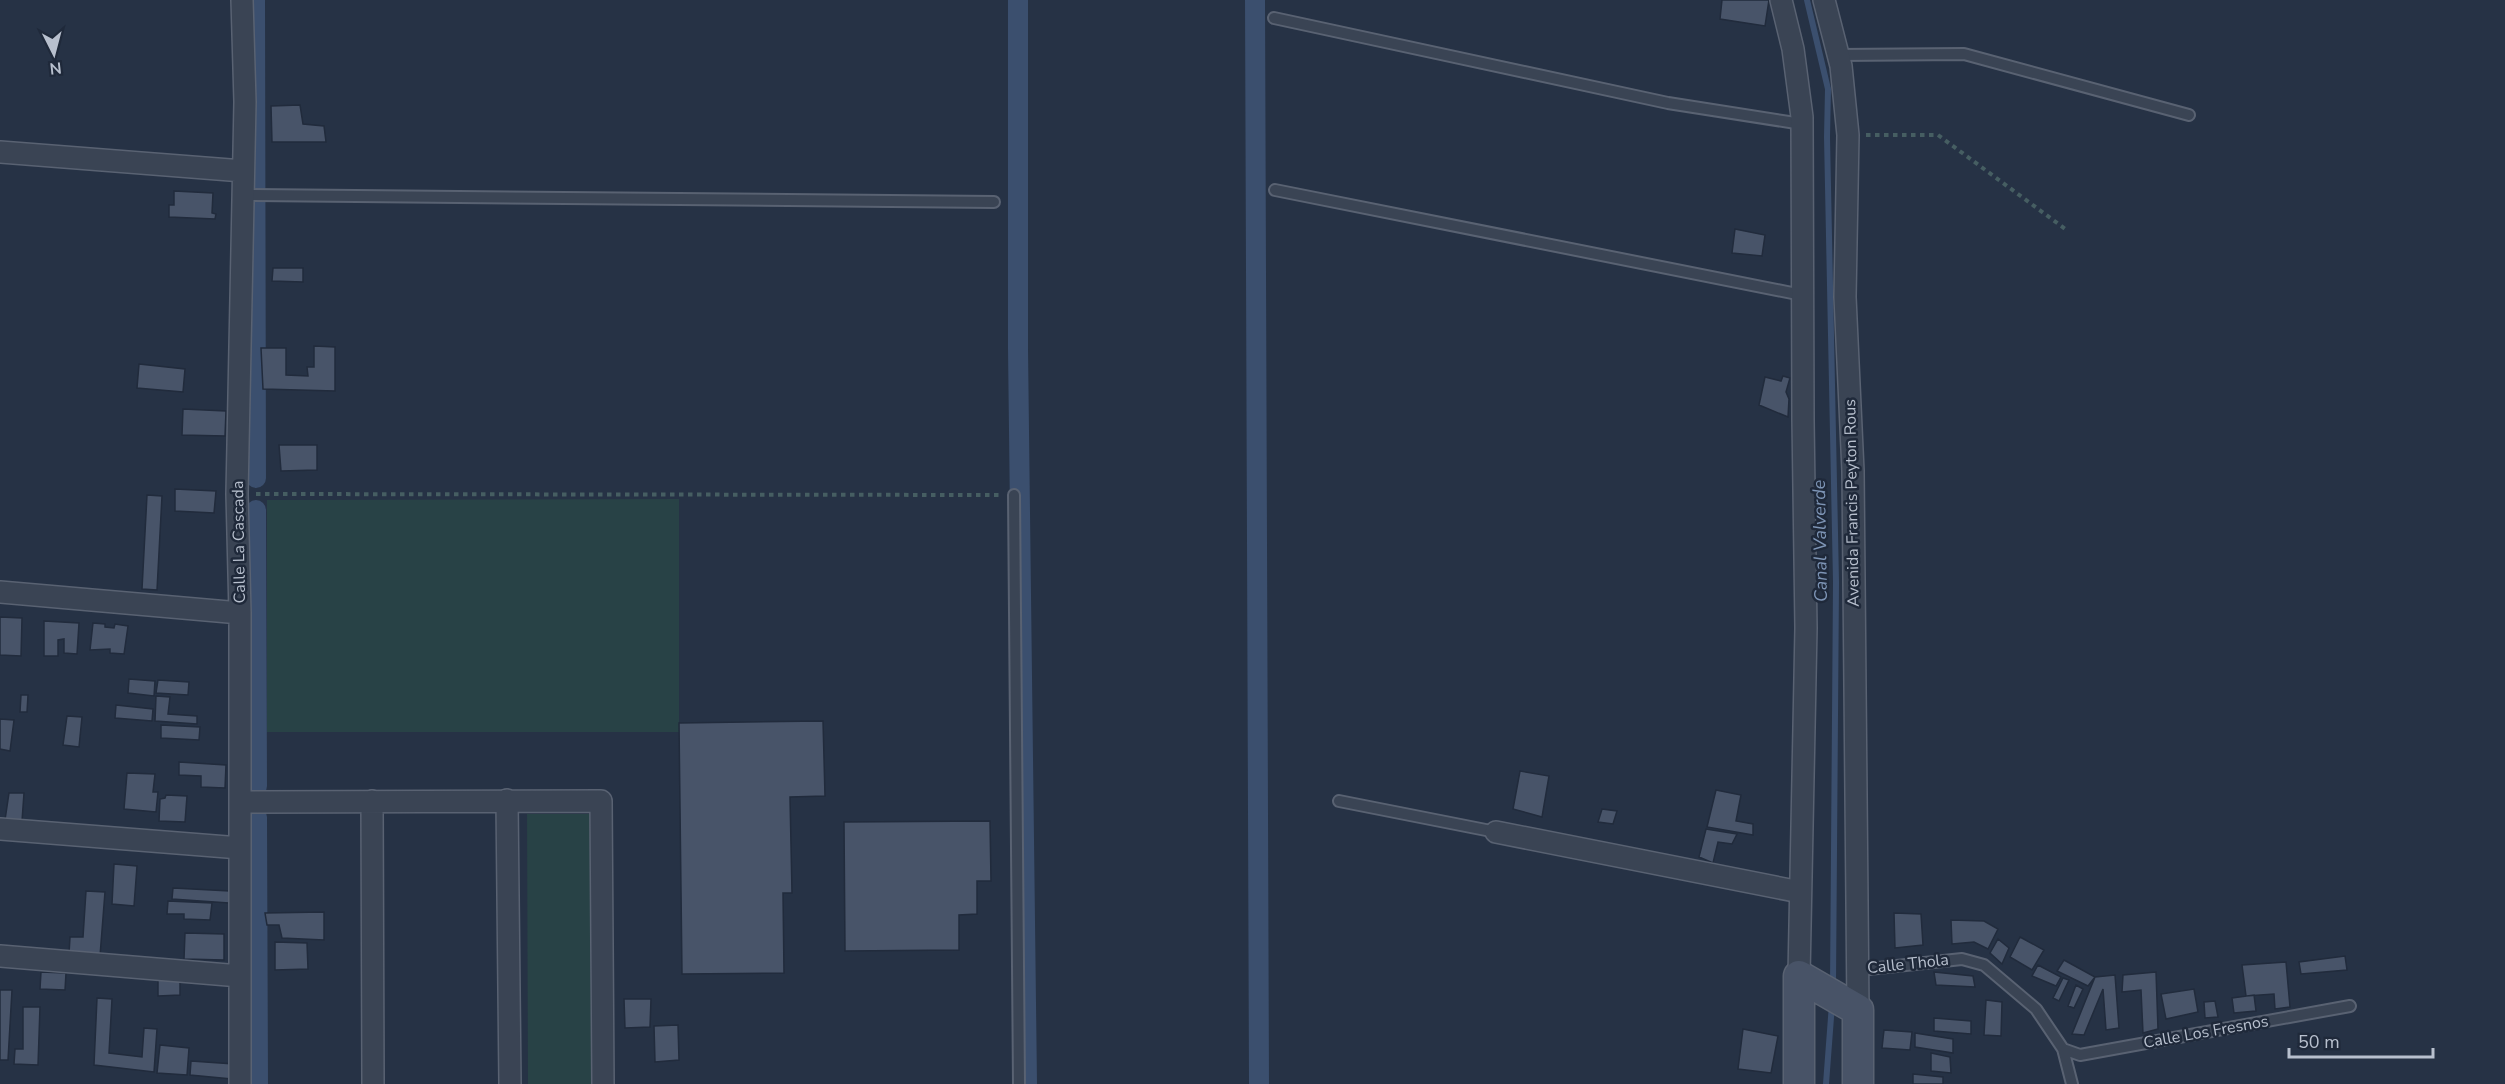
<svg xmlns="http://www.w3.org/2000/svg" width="2505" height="1084" viewBox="0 0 2505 1084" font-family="'Nunito Sans',sans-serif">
	<rect width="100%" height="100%" fill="#263245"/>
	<path fill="#284246" d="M679,499V732H267V500Z
		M527,814H592V1084H528Z"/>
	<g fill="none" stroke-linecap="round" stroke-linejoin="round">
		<path stroke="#3b4f6e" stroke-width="6" d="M1807,0L1828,89L1827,137L1836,582L1833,985
			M1826,1084L1832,1004"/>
		<path stroke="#3b4f6e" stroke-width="20" d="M255,0L256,478
			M1018,0V349L1027,1084
			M1255,0L1259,1084
			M256,510L257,786
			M257,817L258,1084"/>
	</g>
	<path fill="#485469" stroke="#212b3c" stroke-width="1.5" d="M1722,0H1769L1765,26L1720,19Z
		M300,105L303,124L324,126L326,142H272L271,106Z
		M174,191L213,193L212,213L216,214L215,219L169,217V205H174Z
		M1735,229L1765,235L1762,256L1732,253Z
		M273,268H303V282L272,281Z
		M314,346L335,347V391L263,389L261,348H286V375L308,376L307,367H314Z
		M139,364L185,369L183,392L137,388Z
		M1783,376L1790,378L1786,392L1789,399L1788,417L1759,405L1765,377L1781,381Z
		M183,409L226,411L225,436L182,435Z
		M279,445H317V470L281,471Z
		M175,489L216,491L214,513L175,511Z
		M147,495L162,496L157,590L142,589Z
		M0,617L22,618L21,656L0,655Z
		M44,621L79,623L77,654L64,653V639L58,640V656H44Z
		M93,623L105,624V627L114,628L115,624L128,626L124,654L110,653V649L90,650Z
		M129,679L155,681L154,696L128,693Z
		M158,680L189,682L188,695L156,693Z
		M21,695H28L27,712H20Z
		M156,696L170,697L168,714L197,716V724L155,721Z
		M116,705L153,709L152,721L115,718Z
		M67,716L82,717L79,747L63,745Z
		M0,719L14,720L10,751L0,749Z
		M823,721L825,796L790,797L792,893H783L784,973L682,974L679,723Z
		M161,725L200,727L199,740L161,738Z
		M179,762L226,765L225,788L201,787V776L179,775Z
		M1520,771L1549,776L1542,817L1513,809Z
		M127,773L155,774L153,792H158L156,812L124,809Z
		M1716,790L1741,795L1736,821L1753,824V835L1707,827Z
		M9,793H24L22,821L5,820Z
		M166,795L187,796L185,822L159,821L160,799L165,798Z
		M1602,809L1617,811L1613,824L1598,822Z
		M990,821L991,881H977V914L959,915V950L845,951L844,822Z
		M1706,829L1737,834L1732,844L1718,842L1713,863L1699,857Z
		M114,864L137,866L134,906L112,904Z
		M173,888L230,891L229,903L172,899Z
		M86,891L105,892L100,956L69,954L70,937H83Z
		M168,901L212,903L210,920L184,919V914H167Z
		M324,912V940L282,938L279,925H267L265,913Z
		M1894,913L1921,914L1923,945L1895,948Z
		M1951,920L1984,921L1998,929L1988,949L1974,942L1952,944Z
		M185,933L224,934V960L184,959Z
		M2020,937L2044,950L2032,970L2010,957Z
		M1998,939L2009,948L2002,964L1990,953Z
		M275,942L307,943L308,969L275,970Z
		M2345,956L2347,970L2301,974L2299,962Z
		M2064,960L2095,977L2088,986L2057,971Z
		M2286,962L2290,1007L2275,1009L2274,994L2246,996L2242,965Z
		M2038,965L2061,977L2056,986L2032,976Z
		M41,972L66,973L65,990L40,989Z
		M1934,972L1973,976L1975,987L1936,985Z
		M2156,972L2158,1029L2143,1033L2141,990L2122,992L2123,975Z
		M158,975L180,981V995L158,996Z
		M2115,975L2119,1028L2106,1030L2103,989L2084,1035L2072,1034L2095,977Z
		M2063,978L2069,980L2059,1001L2053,998Z
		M2076,985L2083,989L2074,1008L2068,1006Z
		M2194,989L2198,1012L2166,1019L2161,994Z
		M0,990H12L8,1060H0Z
		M2254,995L2256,1011L2234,1013L2232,998Z
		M97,998L112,999L109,1053L142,1057L144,1028L157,1029L154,1072L94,1065Z
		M624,999H651L650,1027L625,1028Z
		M1986,1000L2002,1002L2001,1036L1984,1035Z
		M2215,1001L2218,1017L2205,1018L2204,1002Z
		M23,1007H40L38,1065L14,1064L15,1049H23Z
		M1934,1018L1971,1021V1034L1934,1031Z
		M678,1025L679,1060L655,1062L654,1026Z
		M1743,1029L1778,1036L1771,1073L1738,1069Z
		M1884,1030L1912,1032L1910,1050L1882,1048Z
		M1915,1033L1953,1039V1053L1915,1047Z
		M160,1045L189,1048L187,1075L157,1073Z
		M1931,1053L1950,1057L1951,1073L1931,1071Z
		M191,1061L234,1064L232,1079L190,1075Z
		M1913,1074L1943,1077V1084H1913Z"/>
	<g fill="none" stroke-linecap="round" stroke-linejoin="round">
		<g stroke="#596272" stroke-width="14">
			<path id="lane" d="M1274,18L1668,103L1802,124
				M1838,55L1964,54L2189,115
				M1275,190L1802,295
				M243,195L994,202
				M1014,495L1019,1084
				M1339,801L1496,832
				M1859,970L1962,959L1984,965L2036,1009L2063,1049L2072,1084
				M2063,1049L2080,1055L2350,1006"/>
		</g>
		<g stroke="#596272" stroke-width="24">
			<path id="street" d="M1781,0L1793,49L1802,117L1803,420L1806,628L1799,976
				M1824,0L1841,66L1848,135L1845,297L1853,471L1858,1010
				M0,152L243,171
				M0,592L240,613
				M507,800L510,1084
				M372,801L373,1084
				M240,802L601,801L603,1084
				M0,829L240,848
				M1496,832L1800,892
				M0,956L240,976
				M240,1084V613L237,494L245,102L242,0"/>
		</g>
		<g stroke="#596272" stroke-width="33">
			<path id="secondary" d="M1799,1084V976L1858,1010V1084"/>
		</g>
		<path stroke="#465e62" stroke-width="4" stroke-dasharray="4.5 4.5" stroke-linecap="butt" d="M1866,135H1938L2068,231
			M256,494L1001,495"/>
		<use href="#lane" stroke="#3a4454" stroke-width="10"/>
		<use href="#street" stroke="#3a4454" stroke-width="21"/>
		<use href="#secondary" stroke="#485367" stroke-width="30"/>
	</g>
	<g text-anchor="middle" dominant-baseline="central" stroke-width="5" stroke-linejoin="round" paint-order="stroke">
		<g font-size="16" fill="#b8c0ce" stroke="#1f293a">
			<text transform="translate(1852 503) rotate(-91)">Avenida Francis Peyton Rous</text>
			<text transform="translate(239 542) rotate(-91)">Calle La Cascada</text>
			<text transform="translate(1908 964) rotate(-6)">Calle Thola</text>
			<text transform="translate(2206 1032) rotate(-10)">Calle Los Fresnos</text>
		</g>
		<g font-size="18" font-style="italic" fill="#7e95b6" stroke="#1f293a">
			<text transform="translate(1820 541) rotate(-91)">Canal Valverde</text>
		</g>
	</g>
	<g transform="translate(54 54) rotate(174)" stroke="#1f293a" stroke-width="4.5" paint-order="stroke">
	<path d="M0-4.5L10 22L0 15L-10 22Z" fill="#b8c0ce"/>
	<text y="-9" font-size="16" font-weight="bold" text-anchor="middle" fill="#b8c0ce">N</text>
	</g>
	<path d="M2289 1048v9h144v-9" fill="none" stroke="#b8c0ce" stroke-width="3"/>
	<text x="2298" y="1048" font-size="18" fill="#b8c0ce" stroke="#1f293a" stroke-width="4.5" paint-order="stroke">50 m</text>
</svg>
